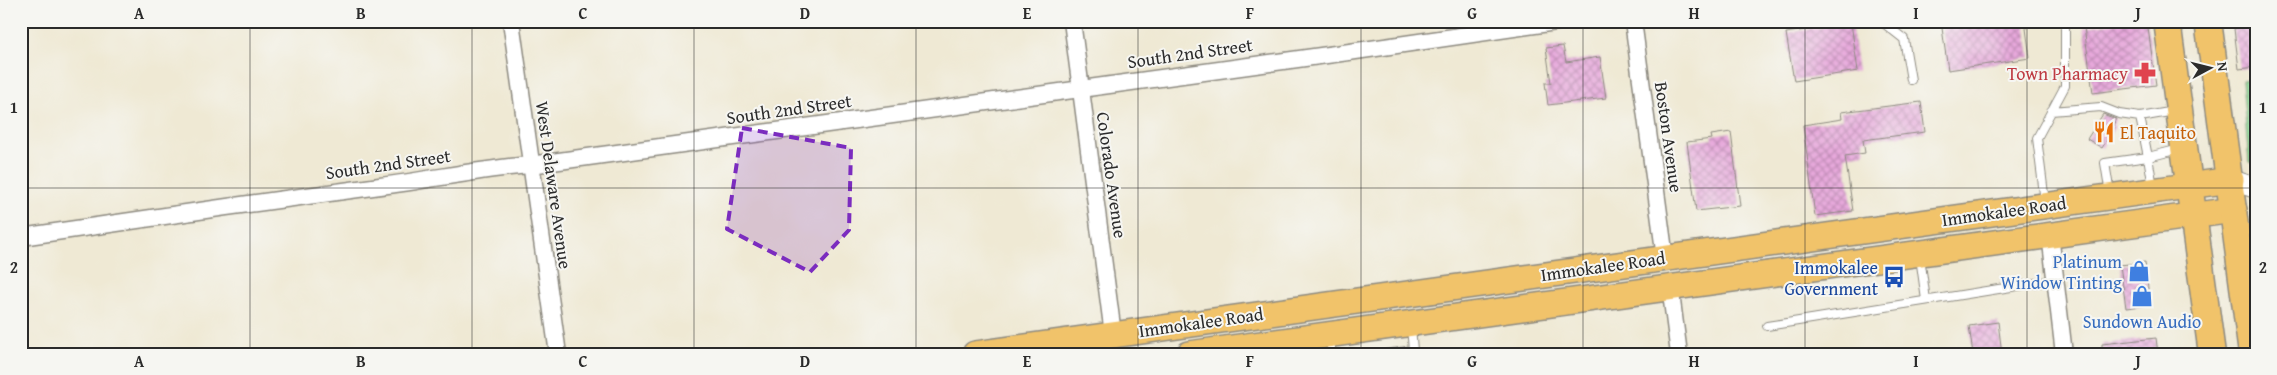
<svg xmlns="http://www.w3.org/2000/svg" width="2277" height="375" viewBox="0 0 2277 375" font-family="'Gentium Book Plus',serif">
	<defs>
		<pattern id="park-tufts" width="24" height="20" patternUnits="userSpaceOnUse" patternTransform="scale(1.25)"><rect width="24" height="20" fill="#8dd996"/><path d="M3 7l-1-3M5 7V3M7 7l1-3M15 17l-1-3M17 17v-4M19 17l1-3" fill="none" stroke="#7aba81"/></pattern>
		<pattern id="building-cross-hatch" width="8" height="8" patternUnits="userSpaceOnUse" patternTransform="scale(1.25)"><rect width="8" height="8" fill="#e7a8db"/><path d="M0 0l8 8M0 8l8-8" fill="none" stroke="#bb89b2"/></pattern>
	</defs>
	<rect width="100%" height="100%" fill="#f6f6f2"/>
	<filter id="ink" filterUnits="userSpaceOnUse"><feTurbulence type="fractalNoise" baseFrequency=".02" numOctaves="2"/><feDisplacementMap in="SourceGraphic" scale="10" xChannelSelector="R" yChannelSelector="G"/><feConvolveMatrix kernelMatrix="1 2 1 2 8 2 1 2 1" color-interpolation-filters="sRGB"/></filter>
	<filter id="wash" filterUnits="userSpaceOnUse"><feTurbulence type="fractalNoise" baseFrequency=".0096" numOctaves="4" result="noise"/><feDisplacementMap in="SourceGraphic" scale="20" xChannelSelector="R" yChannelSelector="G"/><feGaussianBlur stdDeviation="1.12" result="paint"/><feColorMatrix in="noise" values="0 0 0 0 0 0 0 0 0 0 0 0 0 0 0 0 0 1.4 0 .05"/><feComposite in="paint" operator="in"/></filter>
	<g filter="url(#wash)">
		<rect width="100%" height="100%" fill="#efe9d4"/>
		<path fill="url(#park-tufts)" stroke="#5c8260" d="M2256,78V169L2255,164L2249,162L2242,80Z"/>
		<g id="blocks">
			<path fill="url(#building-cross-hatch)" d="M1941,21H2025L2030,58L1948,70Z
				M2131,21H2147L2156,85L2093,93L2084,27Z
				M2237,21H2256V67L2239,69L2234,29L2238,28Z
				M1851,23L1858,71L1794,81L1786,33Z
				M1563,46L1566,62L1600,57L1606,98L1548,105L1545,83H1551L1546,48Z
				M1921,102L1925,132L1863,140L1865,153L1845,156L1853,211L1815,216L1803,125L1842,119L1841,112Z
				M2103,114L2116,119L2113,125L2115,127L2102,148L2087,139Z
				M1731,132L1740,206L1696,211L1687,142L1712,139L1711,135Z
				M2145,262L2150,305L2126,308L2120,265Z
				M1998,322L2002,354H1973L1969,326Z
				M2156,338L2158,354H2102V344Z"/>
		</g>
	</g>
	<g filter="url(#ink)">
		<use href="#blocks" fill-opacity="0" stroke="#8d8a80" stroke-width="1"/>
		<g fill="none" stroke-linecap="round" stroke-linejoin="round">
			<g stroke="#8d8a80" stroke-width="10">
				<path id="service" d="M1881,21L1904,39L1911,80
					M2051,111L2101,107L2119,114L2140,117
					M2153,187L2148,157L2180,149
					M2110,194L2105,163L2148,157L2140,117L2175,111
					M2045,202L2037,138L2065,86V21
					M1920,257L1926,300
					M1767,326L2055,280
					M1331,338V354
					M1385,354L1413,350L1411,327"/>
			</g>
			<g stroke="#8d8a80" stroke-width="19">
				<path id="minor" d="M511,21L558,354
					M1072,21L1113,334
					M1633,21L1665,258
					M2050,234L2064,354
					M21,237C141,219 260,202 380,186C430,180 480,169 530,165C874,117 1219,72 1563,21
					M1670,286L1679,354"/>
			</g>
			<g stroke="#8d8a80" stroke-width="22">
				<path id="tertiary" d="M2231,180L2256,188"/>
			</g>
			<g stroke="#8d8a80" stroke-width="28">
				<path id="primary" d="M975,354L2231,180
					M1189,354L2234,210"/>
			</g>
			<g stroke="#8d8a80" stroke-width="29">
				<path id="trunk" d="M2167,21L2212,354
					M2208,21L2252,354"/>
			</g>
			<use href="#service" stroke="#fff" stroke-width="8"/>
			<use href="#minor" stroke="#fff" stroke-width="16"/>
			<use href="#tertiary" stroke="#fff" stroke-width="20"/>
			<use href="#primary" stroke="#f1c36a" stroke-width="25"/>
			<use href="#trunk" stroke="#f1c36a" stroke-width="26"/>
		</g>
	</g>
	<path fill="#7b2cbf" fill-opacity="0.2" stroke="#7b2cbf" stroke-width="4" stroke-dasharray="10 6" stroke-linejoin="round" d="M742,128L851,148L849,230L810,272L727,229Z"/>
	<path fill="none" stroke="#2b2b2b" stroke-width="1" stroke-opacity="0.55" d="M250,21V354M472,21V354M694,21V354M916,21V354M1138,21V354M1361,21V354M1583,21V354M1805,21V354M2027,21V354M21,188H2256"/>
	<defs>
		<g id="pharmacy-bare" transform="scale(1.725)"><path d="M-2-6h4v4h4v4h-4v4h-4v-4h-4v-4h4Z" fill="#e0444e" stroke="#f6f6f2" stroke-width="2.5" paint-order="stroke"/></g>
		<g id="restaurant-bare" transform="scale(1.725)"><path d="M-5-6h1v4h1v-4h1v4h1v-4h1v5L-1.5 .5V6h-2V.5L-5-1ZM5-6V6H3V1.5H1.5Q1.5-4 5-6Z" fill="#e8710a" stroke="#f6f6f2" stroke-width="2.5" paint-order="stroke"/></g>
		<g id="shop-bare" transform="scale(1.725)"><path d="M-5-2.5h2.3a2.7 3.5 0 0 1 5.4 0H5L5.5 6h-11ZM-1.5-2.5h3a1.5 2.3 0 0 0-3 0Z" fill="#3f7fe0" stroke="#f6f6f2" stroke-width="2.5" paint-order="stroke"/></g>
		<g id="bus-bare" transform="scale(1.725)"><path d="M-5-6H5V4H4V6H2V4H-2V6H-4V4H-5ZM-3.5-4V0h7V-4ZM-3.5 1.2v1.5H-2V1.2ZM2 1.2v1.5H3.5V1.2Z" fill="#1a4fb4" stroke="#f6f6f2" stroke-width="2.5" paint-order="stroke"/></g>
	</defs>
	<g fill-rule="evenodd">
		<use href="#pharmacy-bare" x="2145" y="73"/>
		<use href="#restaurant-bare" x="2104" y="132"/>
		<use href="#shop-bare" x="2139" y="271"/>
		<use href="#bus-bare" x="1894" y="277"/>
		<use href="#shop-bare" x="2142" y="296"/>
	</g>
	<g text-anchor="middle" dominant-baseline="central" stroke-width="4" stroke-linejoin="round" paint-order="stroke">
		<g font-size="18" fill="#2b2b2b" stroke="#f6f6f2">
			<text transform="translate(1190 53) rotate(-8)">South 2nd Street</text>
			<text transform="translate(789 109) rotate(-8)">South 2nd Street</text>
			<text transform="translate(1669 137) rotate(82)">Boston Avenue</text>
			<text transform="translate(388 164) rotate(-8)">South 2nd Street</text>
			<text transform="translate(1112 175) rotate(82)">Colorado Avenue</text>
			<text transform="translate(554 185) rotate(82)">West Delaware Avenue</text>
			<text transform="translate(2004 211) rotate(-8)">Immokalee Road</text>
			<text transform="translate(1603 266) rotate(-8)">Immokalee Road</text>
			<text transform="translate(1201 322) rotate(-8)">Immokalee Road</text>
		</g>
		<g font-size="18" fill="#be3a42" stroke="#f6f6f2" text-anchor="end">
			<text x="2128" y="73">Town Pharmacy</text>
		</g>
		<g font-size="18" fill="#c56008" stroke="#f6f6f2" text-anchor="start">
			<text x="2120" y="132">El Taquito</text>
		</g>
		<g font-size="18" fill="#366cbe" stroke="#f6f6f2" text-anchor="end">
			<text x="2122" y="261">Platinum<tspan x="2122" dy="21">Window Tinting</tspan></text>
			<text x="2142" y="321" text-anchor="middle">Sundown Audio</text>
		</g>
		<g font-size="18" fill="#164399" stroke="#f6f6f2" text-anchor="end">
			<text x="1878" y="267">Immokalee<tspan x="1878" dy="21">Government</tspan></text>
		</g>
	</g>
	<rect width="2277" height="375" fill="none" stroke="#f6f6f2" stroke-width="55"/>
	<g transform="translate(2210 68) rotate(83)" stroke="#f6f6f2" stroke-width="4" paint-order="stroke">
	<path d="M0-4L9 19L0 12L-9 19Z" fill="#2b2b2b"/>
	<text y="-8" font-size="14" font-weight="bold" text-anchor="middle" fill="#2b2b2b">N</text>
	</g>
	<rect x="28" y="28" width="2222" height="320" fill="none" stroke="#2b2b2b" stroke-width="2"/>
	<g font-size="16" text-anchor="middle" font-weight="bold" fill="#2b2b2b">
		<text x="139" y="19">A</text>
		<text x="361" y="19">B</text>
		<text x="583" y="19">C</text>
		<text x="805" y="19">D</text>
		<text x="1027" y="19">E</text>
		<text x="1250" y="19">F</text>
		<text x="1472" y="19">G</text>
		<text x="1694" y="19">H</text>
		<text x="1916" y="19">I</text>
		<text x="2138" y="19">J</text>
		<text x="14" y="113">1</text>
		<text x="2263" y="113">1</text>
		<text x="14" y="273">2</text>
		<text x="2263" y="273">2</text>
		<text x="139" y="367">A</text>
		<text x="361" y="367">B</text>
		<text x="583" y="367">C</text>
		<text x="805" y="367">D</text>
		<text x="1027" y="367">E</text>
		<text x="1250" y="367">F</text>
		<text x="1472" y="367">G</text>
		<text x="1694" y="367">H</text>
		<text x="1916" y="367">I</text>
		<text x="2138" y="367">J</text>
	</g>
</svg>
